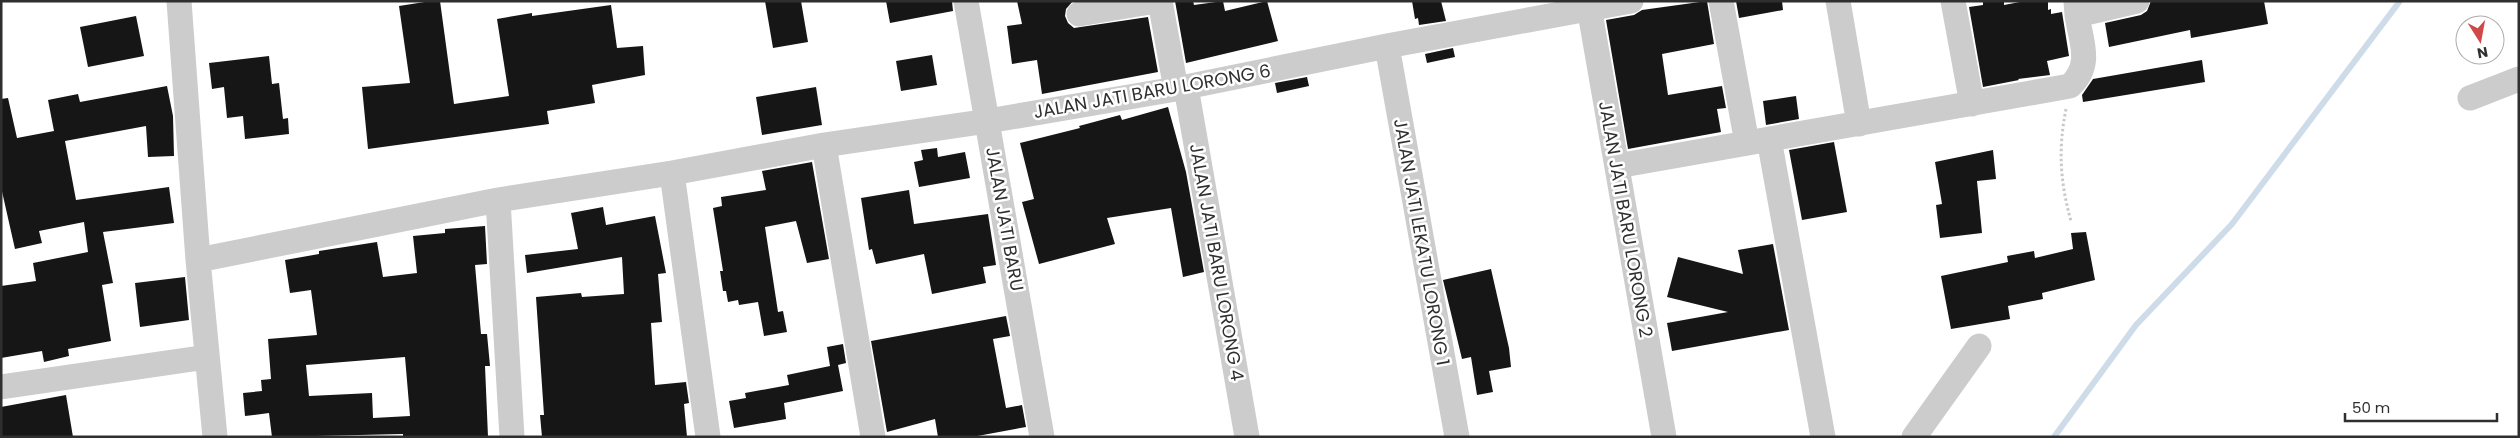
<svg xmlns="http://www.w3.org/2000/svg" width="2520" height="438" viewBox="0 0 2520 438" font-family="Poppins,sans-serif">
	<rect width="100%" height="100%" fill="#fff"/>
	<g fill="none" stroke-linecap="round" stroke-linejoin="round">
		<path stroke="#cedbe8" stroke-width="6" d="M2054,437L2136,325L2232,224L2400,1"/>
	</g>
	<path fill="#161616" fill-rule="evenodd" d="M431,1H440L454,104L509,96L497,19L532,13V16L611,5L617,48L643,46L645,75L592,85L595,103L547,111L549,124L368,149L362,87L410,83L399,6Z
		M765,1H801L808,42L773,48Z
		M886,1H952L953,11L890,23Z
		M1017,1H1073L1066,9L1065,16L1068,23L1074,28L1148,17L1158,72L1042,94L1037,60L1012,64L1007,26L1022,24Z
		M1175,1H1193L1194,5L1223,1L1225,11L1267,1L1278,41L1186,63Z
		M1412,1H1441L1446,21L1419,25L1418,18L1415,19Z
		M1707,1L1714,44L1662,54L1668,95L1722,86L1726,108L1717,109L1721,132L1628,149L1606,20L1634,15L1642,10Z
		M1736,1H1782L1783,10L1739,18Z
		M1983,1H2004V5L2025,1H2048V10L2051,9V14L2062,12L2069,56L2047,61L2050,75L2018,79L2019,80L1983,87L1969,7L1983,5Z
		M2151,1H2264L2268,24L2191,38L2190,30L2109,47L2105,23L2141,15L2147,11Z
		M136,16L144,56L88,67L80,27Z
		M1453,48L1455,57L1427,63L1425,54Z
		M932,55L937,85L901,91L896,61Z
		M269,56L272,84L279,83L283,119L288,118L289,134L245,139L243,116L227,118L224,87L212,89L209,63Z
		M2202,60L2205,82L2083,102L2082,95L2093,79Z
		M1307,77L1309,86L1277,93L1275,83Z
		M167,86L173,116L174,156L148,157L146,126L65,141L76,200L169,187L174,223L103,232L113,283L102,285L111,341L68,349L69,356L44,362L42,351L1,358V286L36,281L33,263L88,252L84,222L39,231L42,243L15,249L1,187V99L8,98L17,138L54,131L48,100L78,94L80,102Z
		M816,87L822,125L762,135L756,97Z
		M1796,96L1799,119L1766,125L1763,101Z
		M1168,107L1186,172L1204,272L1183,277L1171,208L1107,218L1115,244L1039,264L1022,202L1034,199L1020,143L1080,128L1079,126L1120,115L1122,120Z
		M1834,142L1847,212L1802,220L1789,150Z
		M937,148L938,157L965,152L970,178L919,187L914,162L923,160L921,150Z
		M1993,150L1996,179L1977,181L1982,233L1940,238L1936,205L1942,204L1935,162Z
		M812,162L829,259L807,263L796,221L765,227L778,312L783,311L787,332L764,336L758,302L739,305L738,300L728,302L726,291H723L720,271H723L713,208L722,206L721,197L766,190L762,171Z
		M909,190L914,224L988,214L996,265L983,267L986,283L932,294L924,254L876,264L872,249L869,250L861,198Z
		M603,207L606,225L655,216L666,273L658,274L662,322L651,323L655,385L686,382L689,403L684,404L687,437H542L540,415H544L536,297L581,293L582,297L624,294L622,257L527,273L525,255L578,249L571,213Z
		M485,226L487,264L475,265L481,334H487L490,366H485L488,437H403V434L272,437L269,413L245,416L243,393L262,391L261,380L271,379L268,339L317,335L311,290L290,293L285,260L319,254V251L377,242L383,277L417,273L413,236L445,233V229ZM405,357L410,416L373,418L372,393L309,396L306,365Z
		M2086,232L2095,280L2042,293L2043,299L2008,306L2010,319L1951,329L1941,276L2008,262L2007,256L2034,251L2035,258L2073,249L2071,233Z
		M1773,244L1789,330L1672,351L1667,323L1728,312L1667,297L1678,257L1743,274L1738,250Z
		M1491,269L1509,348L1511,367L1489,371L1493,392L1477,395L1471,357L1462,359L1443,280Z
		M185,277L189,320L140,327L135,283Z
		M1006,316L1010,336L993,339L1006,408L1022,405L1026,427L972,437H938L935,419L887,432L871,341Z
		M843,344L846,363L838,365L843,391L784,403L786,419L734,428L729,401L746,398L745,393L789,385L787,375L830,366L827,347Z
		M66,395L73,437H1V407Z"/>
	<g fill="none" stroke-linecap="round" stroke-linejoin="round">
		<path stroke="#c9c9c9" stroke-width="3" stroke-dasharray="2.5 2.5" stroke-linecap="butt" d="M2066,109C2058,149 2060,182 2071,221"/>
		<path stroke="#ccc" stroke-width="25" d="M179,1L198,260L498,200L512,437
			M966,1L1042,437
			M1160,1L1176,89
			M1588,1L1664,437
			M1721,1L1747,143
			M1838,1L1859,124
			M1953,1L1972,104
			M2076,1L2077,15L2137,1
			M1079,14L1156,1
			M1387,46L1457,437
			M1186,87L1247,437
			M2470,98L2519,79
			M1769,139L1823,437
			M824,145L873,437
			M1617,166L2070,86C2093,64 2081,43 2077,15
			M672,173L824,145L988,121L1176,89L1387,46L1631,1
			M498,200L672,173L708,437
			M198,260L215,437
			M1,387L207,357
			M1914,437L1979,346"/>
	</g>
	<g text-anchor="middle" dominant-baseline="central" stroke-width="5" stroke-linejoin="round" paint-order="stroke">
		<g font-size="18" fill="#2f2f2f" stroke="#fff">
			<text transform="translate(1152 91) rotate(-10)">JALAN JATI BARU LORONG 6</text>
			<text transform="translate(1005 219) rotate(80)">JALAN JATI BARU</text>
			<text transform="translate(1626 219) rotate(80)">JALAN JATI BARU LORONG 2</text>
			<text transform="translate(1422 242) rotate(80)">JALAN JATI LEKATU LORONG 1</text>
			<text transform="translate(1217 262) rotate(80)">JALAN JATI BARU LORONG 4</text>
		</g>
	</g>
	<rect width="2520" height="438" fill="none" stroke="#2f2f2f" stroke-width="5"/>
	<g transform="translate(2480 40) rotate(169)"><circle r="24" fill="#ffffff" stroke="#acacac"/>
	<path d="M0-4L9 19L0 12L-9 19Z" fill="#cf4948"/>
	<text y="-8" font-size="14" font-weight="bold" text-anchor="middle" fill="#2f2f2f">N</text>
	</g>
	<path d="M2345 413v8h152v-8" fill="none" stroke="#2f2f2f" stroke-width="2.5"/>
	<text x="2352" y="413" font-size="15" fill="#2f2f2f" stroke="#ffffff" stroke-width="4" paint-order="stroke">50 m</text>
</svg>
